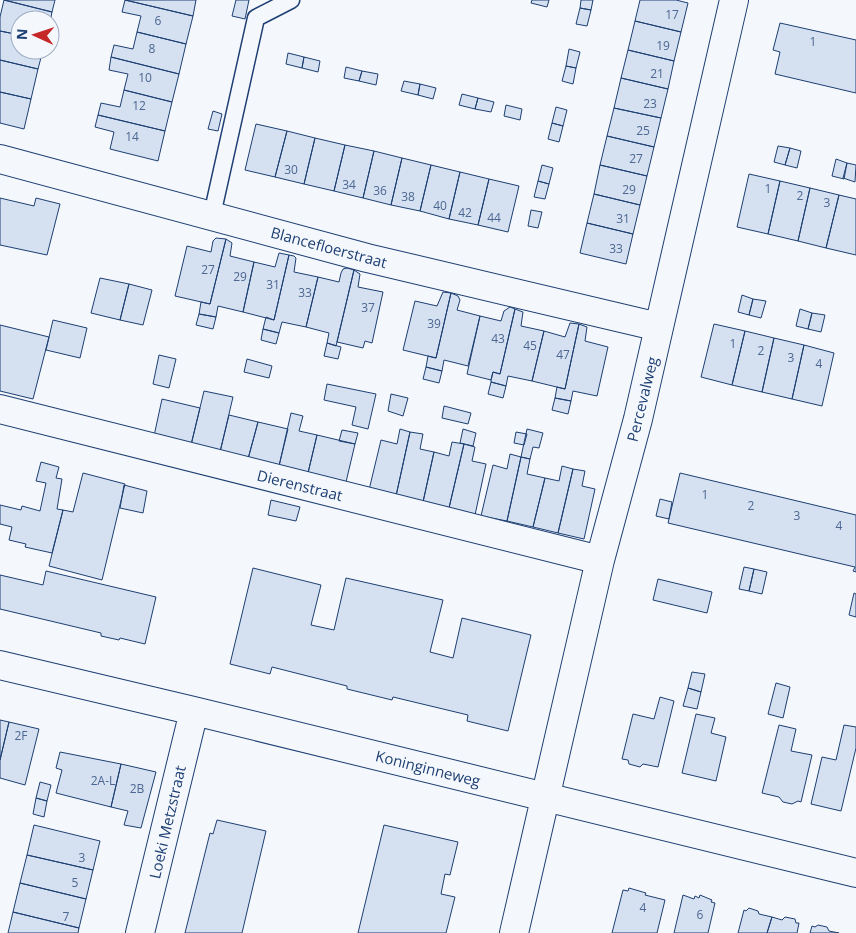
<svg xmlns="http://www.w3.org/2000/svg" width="856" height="933" viewBox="0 0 856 933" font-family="'Open Sans',sans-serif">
	<rect width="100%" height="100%" fill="#f4f7fb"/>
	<path fill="#d5e0f0" stroke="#1d3f73" d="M4,0H55L52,12Z
		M4,0L52,12L50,22V20H20V35L0,31V17Z
		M125,0L193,16L186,44L137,32L141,16L122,12Z
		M125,0H196L193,16Z
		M236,0H249L245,19L232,16Z
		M532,0H549L547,7L531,3Z
		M581,0H593L591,10L580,8Z
		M640,0H676L688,3L681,32L635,21Z
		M580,8L591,10L587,26L576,24Z
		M635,21L681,32L674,61L628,50Z
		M780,23L856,40V93L775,74L780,52L773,50Z
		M0,31L20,35V50H43L38,69L0,60Z
		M137,32L186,44L179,74L111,57L114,45L133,49Z
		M569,49L580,52L576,68L566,66Z
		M628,50L674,61L668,89L621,78Z
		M288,53L304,57L302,68L286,64Z
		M111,57L179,74L172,102L124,90L128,74L109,70Z
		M304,57L320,61L318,72L302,68Z
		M0,60L38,69L31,99L0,92Z
		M566,66L576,68L573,84L562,81Z
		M346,67L362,71L359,81L344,78Z
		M362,71L378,74L376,85L359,81Z
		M621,78L668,89L661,118L614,108Z
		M404,81L420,84L418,95L401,91Z
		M420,84L436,88L433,99L418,95Z
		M124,90L172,102L165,131L98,115L101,103L120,107Z
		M0,92L31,99L24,129L0,123Z
		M462,94L478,98L475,109L459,105Z
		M478,98L494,102L491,112L475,109Z
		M506,105L522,109L520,120L504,116Z
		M556,107L567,110L563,126L552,123Z
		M614,108L661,118L654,147L607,136Z
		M213,111L222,114L218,131L208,129Z
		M98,115L165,131L158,161L110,149L114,132L95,127Z
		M552,123L563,126L559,142L548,139Z
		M256,124L287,131L275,177L245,170Z
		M287,131L315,138L304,184L275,177Z
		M607,136L654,147L647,176L600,165Z
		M315,138L345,145L334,191L304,184Z
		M345,145L374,151L363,198L334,191Z
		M778,146L790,148L785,165L774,162Z
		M790,148L801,151L797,168L785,165Z
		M374,151L402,158L391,205L363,198Z
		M402,158L431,165L420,211L391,205Z
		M836,159L847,163L844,179L832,176Z
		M847,163L856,165L855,182L843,178Z
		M431,165L460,172L449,219L420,211Z
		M542,165L553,168L549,184L538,181Z
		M600,165L647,176L640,205L594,194Z
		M460,172L489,179L478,225L449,219Z
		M749,174L780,181L768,234L737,227Z
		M489,179L519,186L508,232L478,225Z
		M538,181L549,184L545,199L534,197Z
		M780,181L810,188L798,241L768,234Z
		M810,188L839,195L826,248L798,241Z
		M594,194L640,205L633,234L587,223Z
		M839,195L856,199V255L826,248Z
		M0,198L34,206L36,198L60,204L47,255L0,245Z
		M531,210L542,212L538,228L528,226Z
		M587,223L633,234L626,264L580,253Z
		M216,238L226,239L210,304L175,296L187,246L211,252L213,241Z
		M226,239L232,243L230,256L254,262L243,312L218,306L216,317L199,314L201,302L210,304Z
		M279,253L289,255L274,320L243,312L254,262L275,267Z
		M289,255L294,256L296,258L294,272L318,277L306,327L282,322L279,333L263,329L266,317L274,320Z
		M347,268L354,270L336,346L327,343L329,333L306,327L318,277L339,282L341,273L343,269Z
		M354,270L360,274L358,287L383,292L372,343L365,341L363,348L337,342Z
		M100,278L129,284L120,320L91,313Z
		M129,284L152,290L143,325L120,320Z
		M443,292L451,293L436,358L403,350L415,301L437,306Z
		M451,293L458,296L460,300L457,310L480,316L468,366L444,360L442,371L426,367L428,356L436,358Z
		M742,295L753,299L749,315L738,312Z
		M753,299L766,301L761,318L749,315Z
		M510,307L515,309L500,374L493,372L491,380L467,374L480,316L501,321L504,311Z
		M515,309L523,312L521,326L544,331L532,381L508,376L506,386L491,382V380L493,372L500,374Z
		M800,309L812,313L808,329L796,326Z
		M812,313L825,315L821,332L808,329Z
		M199,314L216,317L213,329L196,325Z
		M53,320L87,328L80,358L46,350Z
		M570,323L579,324L565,389L532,381L544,331L565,337Z
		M579,324L587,327L585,341L608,347L597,396L573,391L571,401L555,398L557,387L565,389Z
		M714,324L745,331L732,385L701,377Z
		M0,325L49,337L33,399L0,391Z
		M263,329L279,333L276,344L261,340Z
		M745,331L774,338L762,392L732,385Z
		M774,338L804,345L792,399L762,392Z
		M327,343L341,347L338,359L324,356Z
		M804,345L834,353L822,406L792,399Z
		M159,355L176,359L169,388L153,384Z
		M247,359L272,366L269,378L244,372Z
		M426,367L442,371L439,383L423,379Z
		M491,382L506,386L503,398L488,394Z
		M327,384L376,394L368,429L352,425L356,407L324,400Z
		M204,391L233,397L220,452L191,445Z
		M391,394L408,398L403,416L388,411Z
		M555,398L571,401L568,414L552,410Z
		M162,399L200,408L191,445L154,436Z
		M444,406L471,413L468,424L442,418Z
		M291,413L303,416L299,431L317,435L308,473L279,466Z
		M229,415L258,422L248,459L220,452Z
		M258,422L288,429L279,466L248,459Z
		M400,429L410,432L396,496L369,490L381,440L397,444Z
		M463,429L476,433L473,446L460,443Z
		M527,429L543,433L539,448L533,447L530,459L521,457Z
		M342,430L358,433L355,444L339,441Z
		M410,432L423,434L420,449L434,452L423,502L396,496Z
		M516,432L527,434L524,445L514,443Z
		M317,435L355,444L346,482L308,473Z
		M452,442L464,444L449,508L423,502L434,452L449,456Z
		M464,444L475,447L472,461L486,464L475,515L449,508Z
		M510,454L521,457L507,521L481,516L493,465L507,469Z
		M521,457L530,459L527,474L545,478L533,527L507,521Z
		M41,462L59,467L56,478L62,479L57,509L63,510L52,553L25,547L26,544L9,540L12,527L0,524V505L21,510L22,506L40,511L46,483L36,481Z
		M562,466L573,469L558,533L533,527L545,478L559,481Z
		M573,469L585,471L582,486L595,489L584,539L558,533Z
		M83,473L125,484L102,580L49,566L63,510L73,512Z
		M680,473L856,515V572L853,571L855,567L668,523Z
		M124,485L147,491L143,513L120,508Z
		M660,499L672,502L669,519L656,516Z
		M271,500L300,507L296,521L268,515Z
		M744,567L754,569L749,591L739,589Z
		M253,568L321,585L311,625L334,630L346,578L443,600L430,652L453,658L462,618L531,635L508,731L467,721L468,715L393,697L392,700L347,689V686L272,667L270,674L230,664Z
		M754,569L767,572L762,594L749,591Z
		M46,571L156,597L145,644L120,638L119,640L101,636V633L0,609V575L43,585Z
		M658,579L712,592L707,613L653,600Z
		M854,593L856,594V617L849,615Z
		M692,672L705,674L701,692L688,688Z
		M776,683L790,687L783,718L768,714Z
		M688,688L701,692L697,709L683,706Z
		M660,697L674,701L658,767L643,764L640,767L629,764L628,760L622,759L633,714L654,719Z
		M696,714L715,718L711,733L726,737L716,781L682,773Z
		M0,720L9,722L0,760Z
		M9,722L39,729L25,785L0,778V760Z
		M779,725L796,729L791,751L812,755L801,802L798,801L792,804L783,802L779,797L762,793Z
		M844,725L856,727V748L841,811L811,804L822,757L836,760Z
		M60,752L121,764L111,807L56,793L62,770L56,768Z
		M121,764L156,772L141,828L124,825L128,811L111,807Z
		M40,782L51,785L47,801L36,798Z
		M36,798L47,801L44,817L33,814Z
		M217,820L266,831L242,933H185L210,833L213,834Z
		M34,825L100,841L93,870L27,855Z
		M384,825L458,842L450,875L445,874L441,894L455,897L446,933H358Z
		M27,855L93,870L86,899L20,883Z
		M20,883L86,899L79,928L13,912Z
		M629,888L646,893L645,895L665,900L657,933H612L623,890L628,891Z
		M683,895L694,899L695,896L699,898L700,895L712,900L711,902L715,903L708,933H674Z
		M749,908L758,911L759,914L772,917L767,933H738L744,910L746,911Z
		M13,912L79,928L78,933H8Z
		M772,917L782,920L785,917L795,919L796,923H799L797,933H767Z
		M818,925L827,927L829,931L839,933H810L812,926L815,927Z"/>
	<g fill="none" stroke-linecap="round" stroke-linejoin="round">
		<g stroke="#1d3f73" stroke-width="19">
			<path id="service" d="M212,215L256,18L291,0"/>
		</g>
		<g stroke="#1d3f73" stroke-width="30">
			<path id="minor" d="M0,159L367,258L659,327
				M0,409L600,560
				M0,665L194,711L856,873
				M140,933L194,711
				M514,933L600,560L638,419L734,0"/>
		</g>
		<use href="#service" stroke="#f4f7fb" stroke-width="16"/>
		<use href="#minor" stroke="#f4f7fb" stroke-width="28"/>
	</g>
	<g text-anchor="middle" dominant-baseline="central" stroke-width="4" stroke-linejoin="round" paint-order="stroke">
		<g font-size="12" fill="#4b6792">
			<text x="672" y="14">17</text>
			<text x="158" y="20">6</text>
			<text x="813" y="41">1</text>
			<text x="663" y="45">19</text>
			<text x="152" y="48">8</text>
			<text x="657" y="73">21</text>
			<text x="145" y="77">10</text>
			<text x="650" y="103">23</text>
			<text x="139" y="105">12</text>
			<text x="643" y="130">25</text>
			<text x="132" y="136">14</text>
			<text x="636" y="158">27</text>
			<text x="291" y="169">30</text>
			<text x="349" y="184">34</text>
			<text x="768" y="188">1</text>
			<text x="629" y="189">29</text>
			<text x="380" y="190">36</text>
			<text x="800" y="195">2</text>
			<text x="408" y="196">38</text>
			<text x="827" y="202">3</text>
			<text x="440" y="205">40</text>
			<text x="465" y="212">42</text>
			<text x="494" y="217">44</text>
			<text x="623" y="218">31</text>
			<text x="616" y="248">33</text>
			<text x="208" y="269">27</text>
			<text x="240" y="276">29</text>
			<text x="273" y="284">31</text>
			<text x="305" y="292">33</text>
			<text x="368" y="307">37</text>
			<text x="434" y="323">39</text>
			<text x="498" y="338">43</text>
			<text x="733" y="343">1</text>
			<text x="530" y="345">45</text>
			<text x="761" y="350">2</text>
			<text x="563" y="354">47</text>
			<text x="791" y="357">3</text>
			<text x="819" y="363">4</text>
			<text x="705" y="494">1</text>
			<text x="751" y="505">2</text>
			<text x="797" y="515">3</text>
			<text x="839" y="525">4</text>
			<text x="21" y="735">2F</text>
			<text x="103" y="780">2A-L</text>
			<text x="137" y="788">2B</text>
			<text x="82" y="857">3</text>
			<text x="75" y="882">5</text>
			<text x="643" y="907">4</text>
			<text x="700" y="914">6</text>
			<text x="66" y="916">7</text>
		</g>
		<g font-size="15" fill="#1d3f73" stroke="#f4f7fb">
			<text transform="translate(329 247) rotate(15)">Blancefloerstraat</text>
			<text transform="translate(642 399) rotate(-76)">Percevalweg</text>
			<text transform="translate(300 485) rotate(14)">Dierenstraat</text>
			<text transform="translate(428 768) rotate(14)">Koninginneweg</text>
			<text transform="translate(167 822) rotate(-77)">Loeki Metzstraat</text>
		</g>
	</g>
	<g transform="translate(35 35) rotate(273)"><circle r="24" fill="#f4f7fb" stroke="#9eadc5"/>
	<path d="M0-4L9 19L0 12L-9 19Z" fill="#c62828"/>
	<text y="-8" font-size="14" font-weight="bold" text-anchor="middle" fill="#1d3f73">N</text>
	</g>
</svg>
